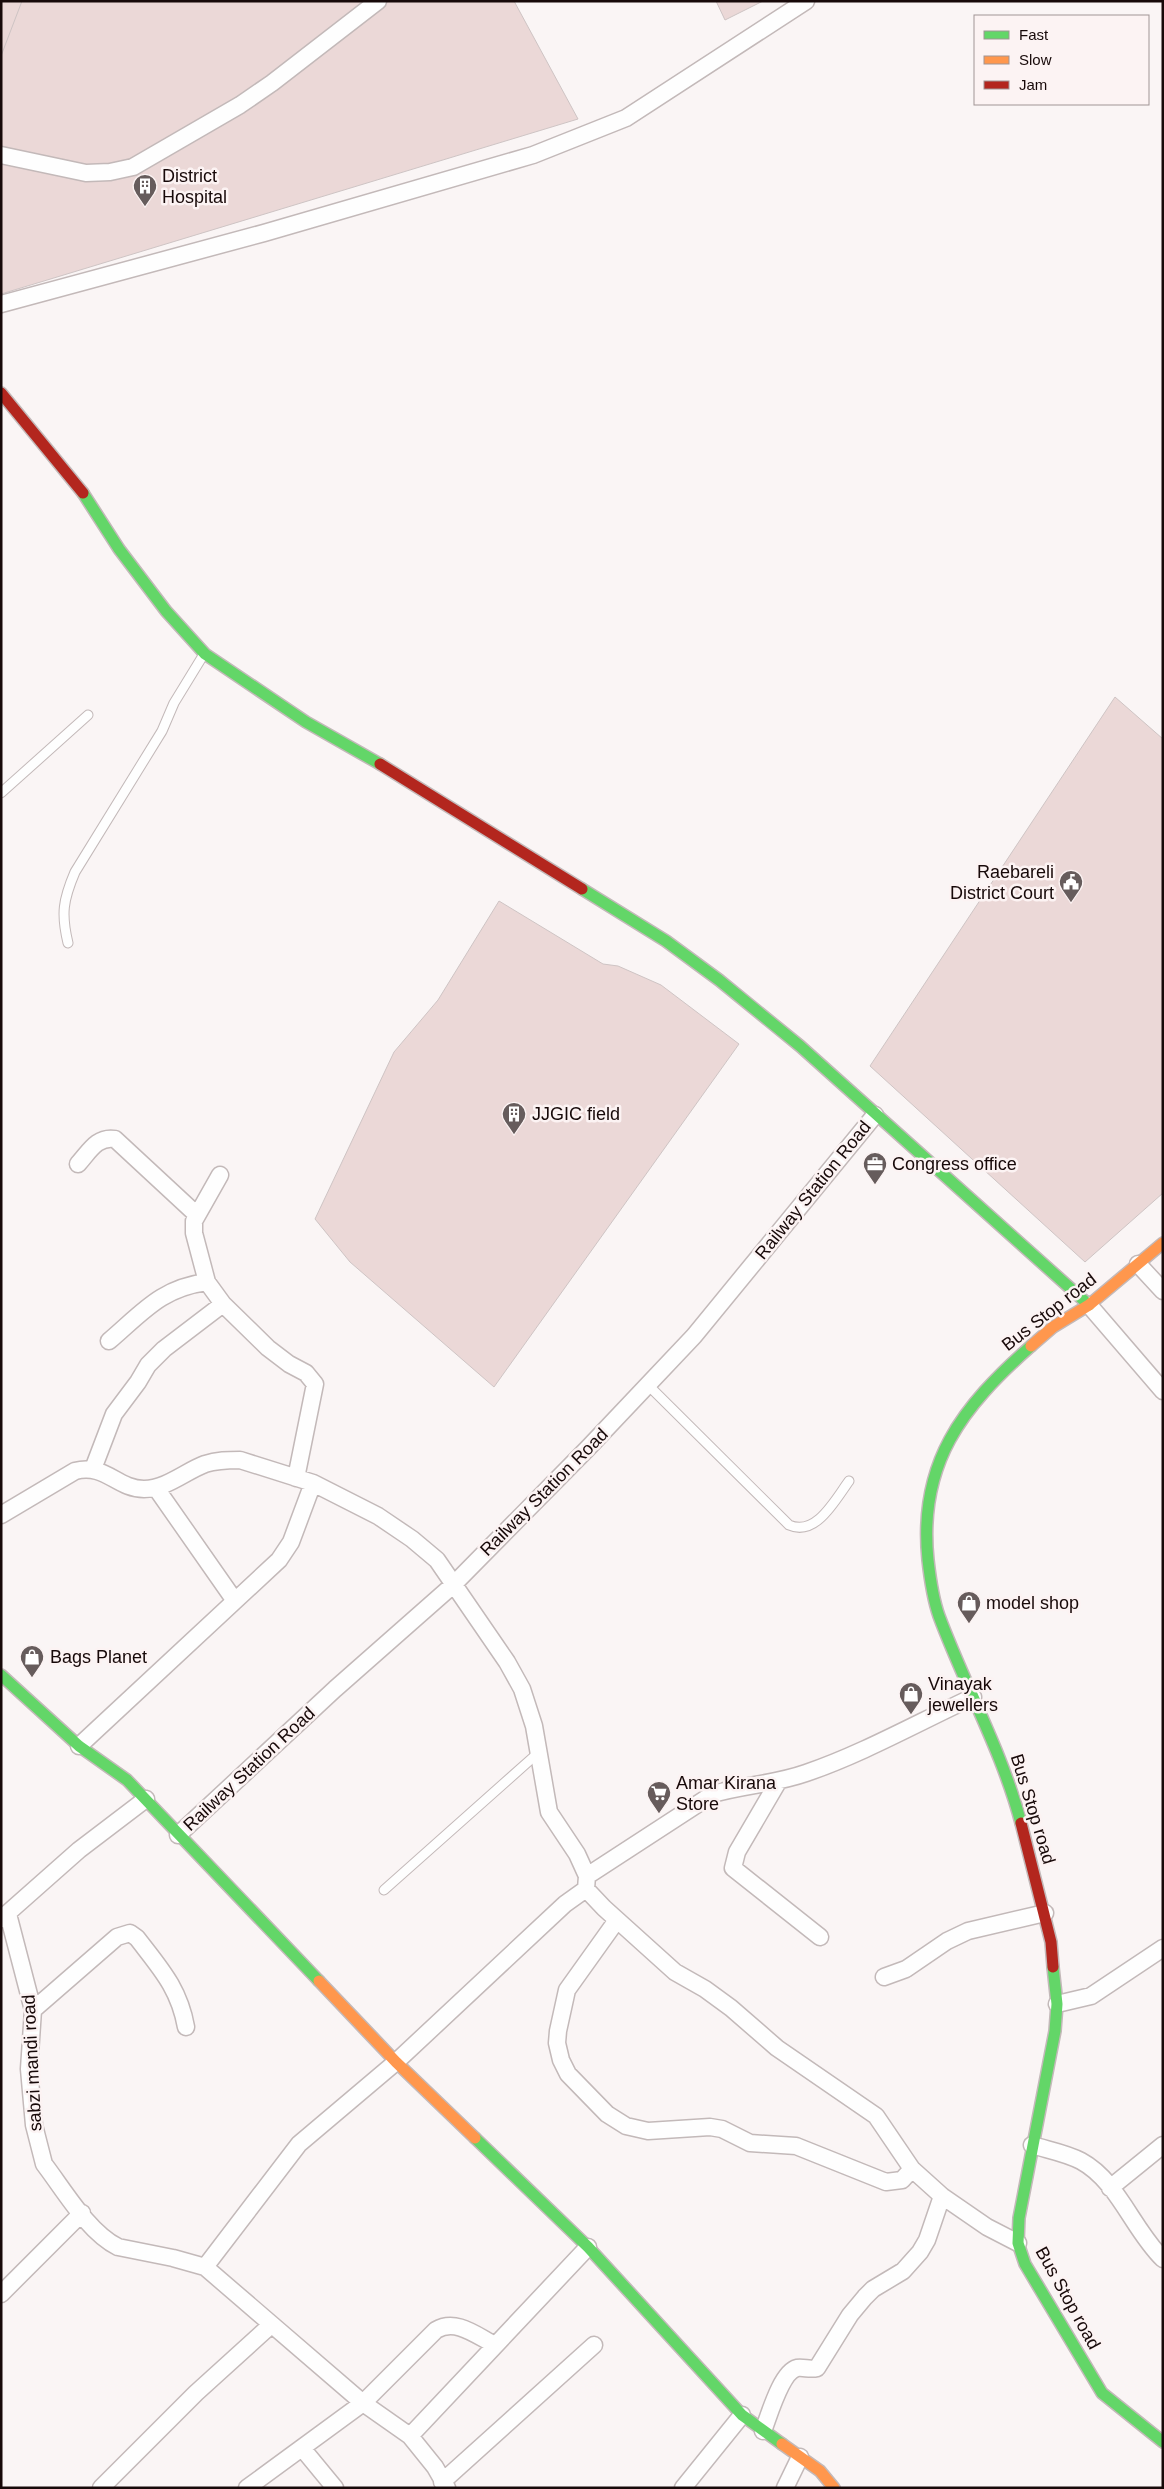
<svg xmlns="http://www.w3.org/2000/svg" width="1164" height="2489" viewBox="0 0 1164 2489" font-family="Arial,sans-serif">
	<rect width="100%" height="100%" fill="#faf5f5"/>
	<path fill="#ebd8d7" stroke="#cec4c4" d="M1,1H22L1,56Z
		M1,1H514L578,119L1,294Z
		M716,1H763L725,20Z
		M1115,697L1163,739V1193L1085,1262L870,1066Z
		M499,901L603,964L618,966L661,985L739,1044L494,1387L350,1262L315,1219L394,1052L438,1000Z"/>
	<g fill="none" stroke-linecap="round" stroke-linejoin="round">
		<g stroke="#c3b9b9" stroke-width="11">
			<path id="lane" d="M1,793L88,715
				M68,943C61,914 63,900 75,872L162,731L174,703L204,654
				M648,1385L789,1525C816,1537 835,1500 849,1481
				M384,1890L538,1753"/>
		</g>
		<g stroke="#c3b9b9" stroke-width="19">
			<path id="street" d="M1,155L86,173L110,172L133,167L240,105L272,83L378,1
				M1,304L264,233L533,155L626,118L806,1
				M78,1164C89,1152 97,1136 115,1139L197,1215
				M220,1175L194,1221V1233L207,1282L223,1304L268,1348L289,1364L306,1373L315,1384L296,1478
				M1138,1264L1163,1291
				M1089,1305L1163,1391
				M109,1341C143,1312 161,1288 207,1282
				M93,1469L114,1414L138,1382L148,1365L164,1349L223,1304
				M156,1488L235,1601
				M1,1515L75,1471C105,1463 117,1489 144,1489C166,1489 186,1471 205,1464C217,1460 228,1460 240,1460L313,1483L378,1516L412,1539L437,1560L507,1662L522,1689L534,1726L549,1812L577,1854L587,1876L586,1889
				M79,1746L279,1560L291,1542L313,1483
				M778,1782L737,1852L733,1868L820,1937
				M178,1835L335,1689L453,1585L588,1448L694,1336L875,1115
				M587,1876L713,1794C744,1785 775,1784 806,1773C862,1754 919,1722 973,1697
				M8,1914L33,2010L29,2069L34,2125L44,2164C64,2190 88,2232 118,2247L173,2258L205,2267L363,2403L436,2330C456,2318 477,2336 495,2345
				M1,1919L79,1850L146,1799
				M617,1920L567,1990L558,2031L557,2043L561,2060L568,2074L607,2114L626,2126L648,2131L710,2127L722,2129L750,2143L796,2146L886,2182L902,2180L912,2169
				M884,1977L906,1969L947,1941L968,1931L1045,1913
				M1057,2004L1091,1996L1163,1948
				M33,2010L117,1937L130,1933L137,1938C160,1968 179,1988 186,2027
				M1032,2145C1048,2150 1066,2153 1081,2161C1118,2181 1133,2230 1163,2259
				M1110,2188L1163,2145
				M205,2267L299,2144L396,2062L565,1904L586,1889L604,1908L675,1972L705,1989L731,2008L777,2048L876,2116L912,2169L942,2196L987,2227L1018,2243
				M1,2294L82,2213
				M763,2431C769,2416 781,2372 797,2368C804,2367 810,2370 817,2368L850,2315L865,2297L873,2289L903,2271L920,2252L927,2240L942,2196
				M410,2436L435,2467L447,2488
				M302,2448L335,2488
				M442,2482L594,2345
				M101,2488L196,2393L271,2325
				M247,2488L363,2403L410,2436L588,2247
				M683,2488L742,2415
				M785,2488L800,2457"/>
		</g>
		<g stroke="#c3b9b9" stroke-width="14">
			<path id="fast" d="M83,493L119,549L166,611L205,654L306,722L380,764
				M582,889L666,941L719,980L800,1046L1089,1305
				M1,1675L79,1746L127,1780L319,1981
				M1021,1823C1002,1751 965,1686 939,1616C933,1599 930,1578 928,1560C918,1463 962,1407 1031,1346
				M1053,1967L1057,2004L1055,2031L1019,2218L1018,2243L1025,2264L1102,2393L1163,2442
				M475,2138L588,2247L742,2415L782,2444"/>
		</g>
		<g stroke="#c3b9b9" stroke-width="14">
			<path id="slow" d="M1031,1346L1053,1327L1089,1305L1163,1243
				M319,1981L396,2062L475,2138
				M782,2444L820,2471L834,2488"/>
		</g>
		<g stroke="#c3b9b9" stroke-width="14">
			<path id="jam" d="M1,393L83,493
				M380,764L582,889
				M1021,1823L1051,1942L1053,1967"/>
		</g>
		<use href="#lane" stroke="#fefefe" stroke-width="9"/>
		<use href="#street" stroke="#fefefe" stroke-width="16"/>
		<use href="#fast" stroke="#63d668" stroke-width="11"/>
		<use href="#slow" stroke="#ff974d" stroke-width="11"/>
		<use href="#jam" stroke="#b3261e" stroke-width="11"/>
	</g>
	<defs>
		<g id="building-pin" transform="scale(1.25)"><path d="M0 17L-7.5 6A9.5 9.5 0 1 1 7.5 6Z" fill="#665c5c" stroke="#fcf3f3"/><path d="M-4-6H4V6H1V3H-1V6H-4ZM-2.5-4.3h1.7v1.8h-1.7ZM.8-4.3h1.7v1.8H.8ZM-2.5-1h1.7V.8h-1.7ZM.8-1h1.7V.8H.8Z" fill="#fff"/></g>
		<g id="civic-pin" transform="scale(1.25)"><path d="M0 17L-7.5 6A9.5 9.5 0 1 1 7.5 6Z" fill="#665c5c" stroke="#fcf3f3"/><path d="M-.6-6.5H3V-4.5H.6V-3L4-1V1h2V6H-6V1h2V-1L-.6-3ZM-1.2 2.5V6h2.4V2.5Z" fill="#fff"/></g>
		<g id="office-pin" transform="scale(1.25)"><path d="M0 17L-7.5 6A9.5 9.5 0 1 1 7.5 6Z" fill="#665c5c" stroke="#fcf3f3"/><path d="M-6-3h4V-5.5h4V-3h4V5H-6ZM-1-4.5V-3h2v-1.5ZM-6 0V1H6V0Z" fill="#fff"/></g>
		<g id="shop-pin" transform="scale(1.25)"><path d="M0 17L-7.5 6A9.5 9.5 0 1 1 7.5 6Z" fill="#665c5c" stroke="#fcf3f3"/><path d="M-5-2.5h2.3a2.7 3.5 0 0 1 5.4 0H5L5.5 6h-11ZM-1.5-2.5h3a1.5 2.3 0 0 0-3 0Z" fill="#fff"/></g>
		<g id="supermarket-pin" transform="scale(1.25)"><path d="M0 17L-7.5 6A9.5 9.5 0 1 1 7.5 6Z" fill="#665c5c" stroke="#fcf3f3"/><path d="M-6-5.5h2.5l.6 2H6L4.5 2H-2.5L-4.4-4H-6ZM-1.5 3.2a1.3 1.3 0 1 0 .1 0ZM3 3.2a1.3 1.3 0 1 0 .1 0Z" fill="#fff"/></g>
	</defs>
	<g fill-rule="evenodd">
		<use href="#building-pin" x="145" y="186"/>
		<use href="#civic-pin" x="1071" y="882"/>
		<use href="#building-pin" x="514" y="1114"/>
		<use href="#office-pin" x="875" y="1164"/>
		<use href="#shop-pin" x="969" y="1603"/>
		<use href="#shop-pin" x="32" y="1657"/>
		<use href="#shop-pin" x="911" y="1694"/>
		<use href="#supermarket-pin" x="659" y="1793"/>
	</g>
	<g text-anchor="middle" dominant-baseline="central" stroke-width="5" stroke-linejoin="round" paint-order="stroke">
		<g font-size="18" fill="#170909" stroke="#fcf3f3" text-anchor="start">
			<text x="162" y="176">District<tspan x="162" dy="21">Hospital</tspan></text>
			<text x="1054" y="872" text-anchor="end">Raebareli<tspan x="1054" dy="21">District Court</tspan></text>
			<text x="532" y="1114">JJGIC field</text>
			<text x="892" y="1164">Congress office</text>
			<text x="986" y="1603">model shop</text>
			<text x="50" y="1657">Bags Planet</text>
			<text x="928" y="1684">Vinayak<tspan x="928" dy="21">jewellers</tspan></text>
			<text x="676" y="1783">Amar Kirana<tspan x="676" dy="21">Store</tspan></text>
		</g>
		<g font-size="18" fill="#170909" stroke="#fcf3f3">
			<text transform="translate(813 1190) rotate(-51)">Railway Station Road</text>
			<text transform="translate(1049 1312) rotate(-38)">Bus Stop road</text>
			<text transform="translate(544 1492) rotate(-45)">Railway Station Road</text>
			<text transform="translate(249 1769) rotate(-43)">Railway Station Road</text>
			<text transform="translate(1033 1809) rotate(73)">Bus Stop road</text>
			<text transform="translate(32 2063) rotate(-93)">sabzi mandi road</text>
			<text transform="translate(1068 2298) rotate(61)">Bus Stop road</text>
		</g>
	</g>
	<rect width="1164" height="2489" fill="none" stroke="#170909" stroke-width="5"/>
	<rect x="974" y="15" width="175" height="90" fill="#fcf3f3" stroke="#a09595"/>
	<rect x="984" y="31" width="25" height="8" fill="#63d668" stroke="#a09595"/>
	<text x="1019" y="40" font-size="15" fill="#170909">Fast</text>
	<rect x="984" y="56" width="25" height="8" fill="#ff974d" stroke="#a09595"/>
	<text x="1019" y="65" font-size="15" fill="#170909">Slow</text>
	<rect x="984" y="81" width="25" height="8" fill="#b3261e" stroke="#a09595"/>
	<text x="1019" y="90" font-size="15" fill="#170909">Jam</text>
</svg>
